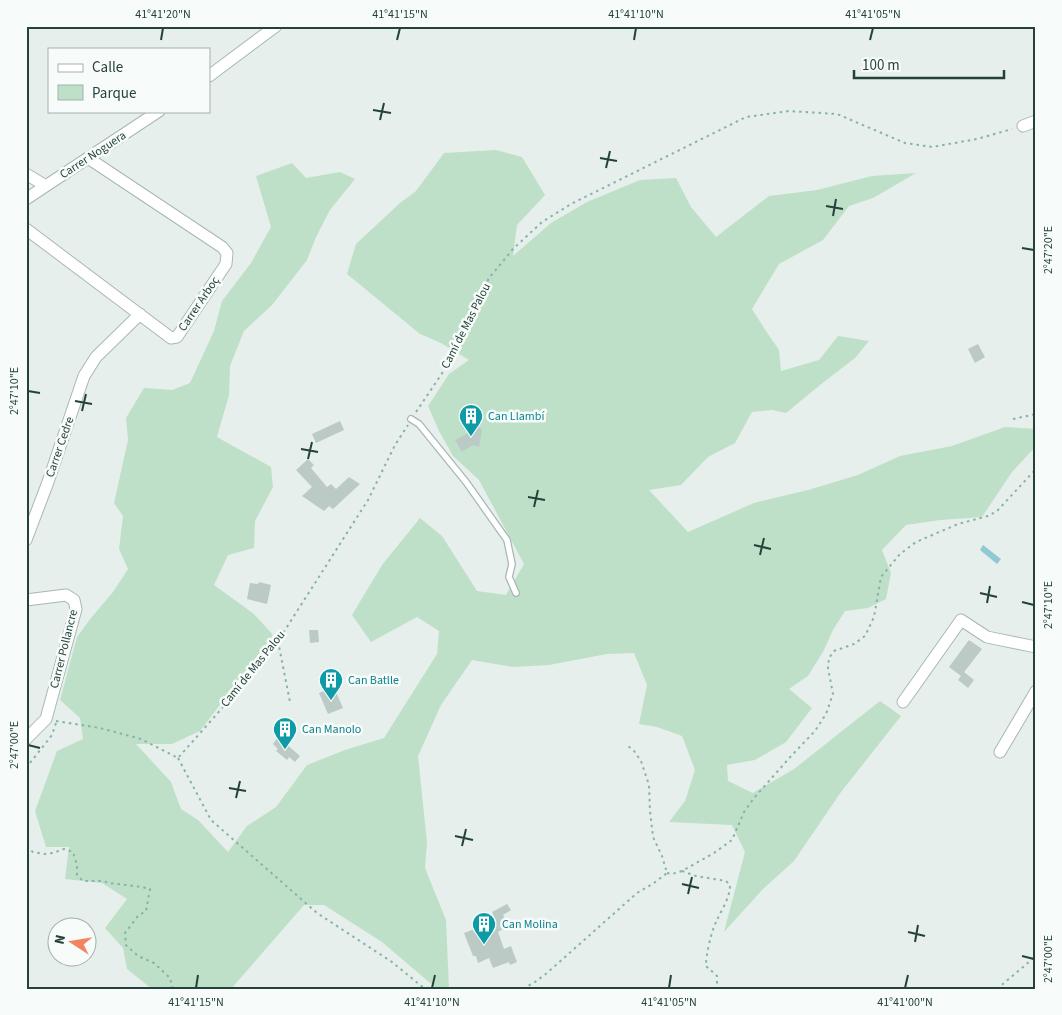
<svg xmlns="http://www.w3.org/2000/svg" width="1062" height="1015" viewBox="0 0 1062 1015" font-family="'Source Sans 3',sans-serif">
	<rect width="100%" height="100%" fill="#e6efeb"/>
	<path fill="#bfe0c8" d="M496,150L522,157L545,195L517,225L513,256L551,223L587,202L640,180L676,178L691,207L716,237L769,196L817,190L872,176L916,173L873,198L849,206L823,240L779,264L752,309L764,328L779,350L781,371L819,360L838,336L869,341L855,358L820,385L786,413L772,410L752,412L735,443L708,457L681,485L649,490L688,532L754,503L808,490L858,475L900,456L952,446L1005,427L1036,429V446L1012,472L982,517L940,520L906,525L882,550L891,573L886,599L868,608L845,611L833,630L824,650L808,676L789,689L812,708L786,742L755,760L727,765L728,781L753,793L794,769L880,701L901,716L841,792L794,861L763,889L724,932L745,852L732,825L669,822L685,801L695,770L682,736L657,727L639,724L647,685L634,653L607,654L549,665L513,667L472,660L441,705L418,756L427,842L425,868L446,920L449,989H437L382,942L324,905H304L231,989H152L127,969L123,948L105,928L127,899L102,883L65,879L69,847H46L35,811L57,751L83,739L80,718L60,700L77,637L91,618L113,592L128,569L119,549L123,516L114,503L128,440L126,418L144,388L172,390L190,383L214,331L222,301L251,263L271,227L256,176L292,163L306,178L340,172L355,179L330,210L316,237L307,260L272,305L244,331L230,366L229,395L217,437L271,467L273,487L255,521L254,548L228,555L214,585L254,614L273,635L200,731L172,744H136L171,782L181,809L198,820L228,852L247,826L276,807L307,765L345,750L384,738L437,654L439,631L417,617L371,642L352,615L382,565L420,518L442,536L477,591L506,595L524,564L479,480L453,456L439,431L428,406L449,374L469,360L441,343L420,334L347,274L356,244L400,203L416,191L444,153Z"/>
	<path fill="#8ec9d4" d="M983,545L1001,559L997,564L980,550Z"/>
	<path fill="#bbcac4" d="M978,344L985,357L975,363L968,349Z
		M340,421L344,430L316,443L312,434Z
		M475,423L476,426H479L482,431L479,447L473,445L462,452L455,440L468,433L466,429Z
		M308,459L314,465L311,468L327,487L331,484L336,489L349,477L360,484L333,509L329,506L324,511L302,496L312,487L296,470Z
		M259,582L271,585L267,604L247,599L250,583L258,584Z
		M309,630H318L319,642L310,643Z
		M969,640L982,649L961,676L949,667Z
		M964,672L974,680L968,688L958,680Z
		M334,687L343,708L328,714L319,693Z
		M278,737L300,756L295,762L289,757L287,760L276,751L278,749L273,744Z
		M507,904L511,910L503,915L509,926L498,932L504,949L511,946L517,962L510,965L509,962L493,968L489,958L478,963L476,956H473L464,933L496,921L492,912Z"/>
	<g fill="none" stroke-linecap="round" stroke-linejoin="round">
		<g stroke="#a8b8b2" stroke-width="8">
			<path id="lane" d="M411,419L419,424L466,482L507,540L512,564L509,577L516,593"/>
		</g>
		<g stroke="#a8b8b2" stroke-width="13">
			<path id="street" d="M209,76L276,26
				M1023,126L1036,121
				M26,174L46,186
				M26,199L159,111
				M26,229L171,338L177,337L226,264L227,253L222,247L88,158
				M26,540L48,482L84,376L96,357L140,314
				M26,600L66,595L74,600L76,609L46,719L26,739
				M903,702L961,620L987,637L1036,647
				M1000,752L1036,691"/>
		</g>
		<path stroke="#86b3a5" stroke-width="2" stroke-dasharray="2.5 4" stroke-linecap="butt" d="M416,412L451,360L468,319L489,278L513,249L542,222L571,204L746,117L789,111L837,114L905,143L932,147L977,139L1012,129
			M1013,419L1036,414
			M278,641L290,702
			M56,721L100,728L141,739L178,758L224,706L278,641L368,500L395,445L408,425
			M178,758L211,820L317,913L392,962L425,989
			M26,768L52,735L56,723
			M26,847L33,852L44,854L53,853L64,849L73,852L77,865V875L83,881H103L109,883L142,887L150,889L146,911L138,916L125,933L126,945L138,956L154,963L170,978L173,989
			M682,871L696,876L726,881L730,885C730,898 721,911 716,922C711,933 706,954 706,966L717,976V984L718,988L722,989
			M667,873L672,874L682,871L714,853L732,840L744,812L754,798L792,755L815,731L826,714L833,694L828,668L829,658L834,651L854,644L865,636L874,617L881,577L900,554L916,542L958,524L988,516L997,511L1036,469
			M523,989L535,982L547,973L637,893L654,883L667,873L662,856L653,837L650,811L649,785L641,761L634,751L628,746
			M997,989L1036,956"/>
		<use href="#lane" stroke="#fff" stroke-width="5.5"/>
		<use href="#street" stroke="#fff" stroke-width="11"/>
	</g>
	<path fill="none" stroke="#24423a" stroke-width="2" d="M161,40L163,28M397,40L400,28M634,40L636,28M870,40L873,28M373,110L391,113M380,120L384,103M600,158L617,161M606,168L610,151M826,206L843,209M833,216L836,199M1022,248L1034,250M28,391L40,393M75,401L92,404M82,411L86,394M301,449L318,452M308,459L312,442M528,497L545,500M534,507L538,490M754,545L771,549M760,555L764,538M980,593L997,597M1022,602L1034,605M987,603L990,586M28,745L40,748M229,788L246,791M236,798L240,781M455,836L473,840M462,846L466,829M682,884L699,888M688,894L692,877M908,932L925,936M915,942L918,925M1022,956L1034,959M196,988L198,975M432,988L435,975M669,988L671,975M905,988L908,975"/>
	<defs>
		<g id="building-pin" transform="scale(1.25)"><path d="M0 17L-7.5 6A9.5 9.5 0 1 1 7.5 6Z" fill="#0f9aa8" stroke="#f7fbf9"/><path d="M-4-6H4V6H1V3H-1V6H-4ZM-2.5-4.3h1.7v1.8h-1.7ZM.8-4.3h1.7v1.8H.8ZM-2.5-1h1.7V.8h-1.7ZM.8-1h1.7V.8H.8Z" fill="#fff"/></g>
	</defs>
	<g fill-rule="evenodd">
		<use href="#building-pin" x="471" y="416"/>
		<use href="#building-pin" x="331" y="680"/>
		<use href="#building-pin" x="285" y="729"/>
		<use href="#building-pin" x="484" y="924"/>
	</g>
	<g text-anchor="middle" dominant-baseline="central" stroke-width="5" stroke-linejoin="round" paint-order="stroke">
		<g font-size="12" fill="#24423a" stroke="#f7fbf9">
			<text transform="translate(93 155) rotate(-33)">Carrer Noguera</text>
			<text transform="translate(199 304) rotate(-56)">Carrer Arboç</text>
			<text transform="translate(466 326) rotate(-63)">Camí de Mas Palou</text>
			<text transform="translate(60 447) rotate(-71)">Carrer Cedre</text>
			<text transform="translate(64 649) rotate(-76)">Carrer Pollancre</text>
			<text transform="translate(253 669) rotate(-51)">Camí de Mas Palou</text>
		</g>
		<g font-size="12" fill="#0d838f" stroke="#f7fbf9" text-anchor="start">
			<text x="488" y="416">Can Llambí</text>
			<text x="348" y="680">Can Batlle</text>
			<text x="302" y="729">Can Manolo</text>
			<text x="502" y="924">Can Molina</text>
		</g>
	</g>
	<rect width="1062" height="1015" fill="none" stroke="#f7fbf9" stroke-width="55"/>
	<rect x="48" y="48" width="162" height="65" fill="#f7fbf9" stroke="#a3b1ad"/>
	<rect x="58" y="64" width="25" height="8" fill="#ffffff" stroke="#a3b1ad"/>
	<text x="92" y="72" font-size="15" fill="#24423a">Calle</text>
	<rect x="58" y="85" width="25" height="15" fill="#bfe0c8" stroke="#a3b1ad"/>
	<text x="92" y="98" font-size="15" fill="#24423a">Parque</text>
	<g transform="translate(72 942) rotate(282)"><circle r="24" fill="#f7fbf9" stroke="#a3b1ad"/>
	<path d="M0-4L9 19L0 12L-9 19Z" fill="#f4845f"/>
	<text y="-8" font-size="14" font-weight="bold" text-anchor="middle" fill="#24423a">N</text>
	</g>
	<path d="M854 70v8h150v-8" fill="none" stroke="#24423a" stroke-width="2.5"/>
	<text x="862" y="70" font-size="15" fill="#24423a" stroke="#f7fbf9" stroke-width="4" paint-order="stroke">100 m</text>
	<rect x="28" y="28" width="1006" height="960" fill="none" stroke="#24423a" stroke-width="2"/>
	<g font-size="12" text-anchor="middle" fill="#24423a">
		<text x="163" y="18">41°41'20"N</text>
		<text x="400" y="18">41°41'15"N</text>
		<text x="636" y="18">41°41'10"N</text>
		<text x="873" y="18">41°41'05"N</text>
		<text transform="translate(1048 250) rotate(-90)" y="4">2°47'20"E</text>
		<text transform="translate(14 391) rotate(-90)" y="4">2°47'10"E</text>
		<text transform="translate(1048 605) rotate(-90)" y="4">2°47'10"E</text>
		<text transform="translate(14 745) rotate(-90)" y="4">2°47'00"E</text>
		<text transform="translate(1048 959) rotate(-90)" y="4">2°47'00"E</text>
		<text x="196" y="1006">41°41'15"N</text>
		<text x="432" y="1006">41°41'10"N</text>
		<text x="669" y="1006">41°41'05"N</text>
		<text x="905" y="1006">41°41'00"N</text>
	</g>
</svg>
